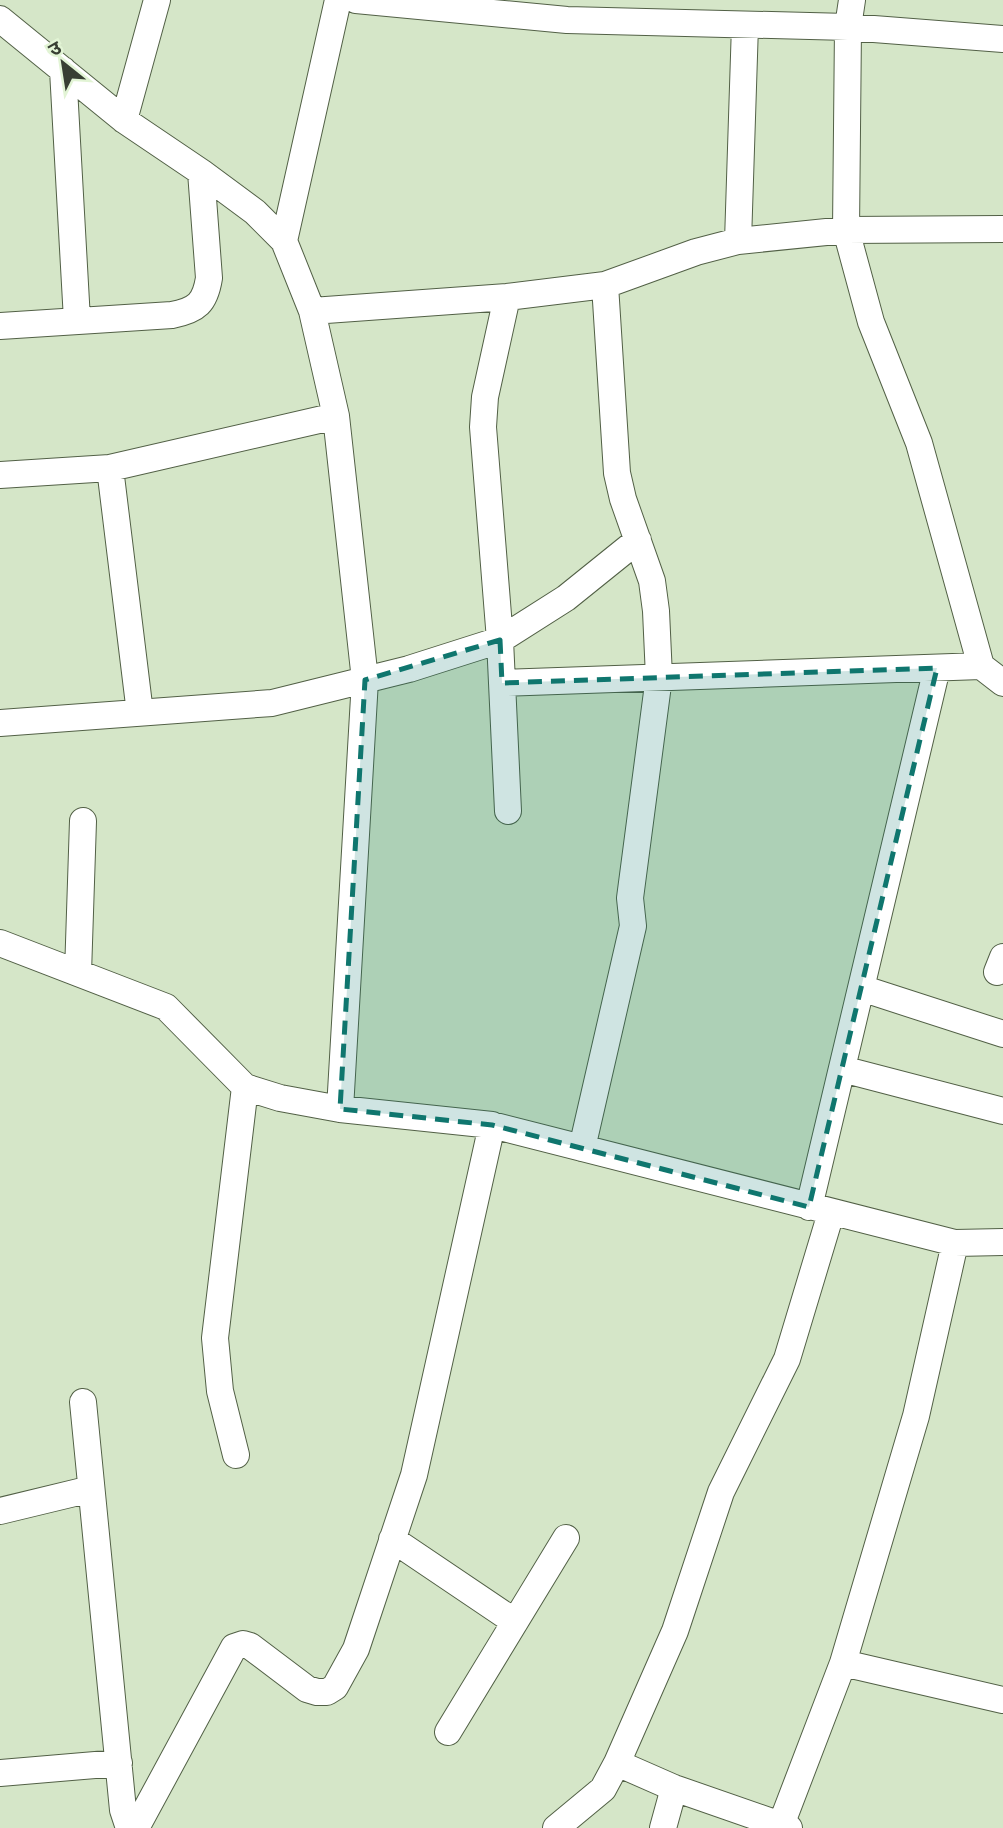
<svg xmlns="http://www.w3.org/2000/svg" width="1003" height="1828" viewBox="0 0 1003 1828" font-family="'Archivo Narrow','Noto Sans Devanagari',sans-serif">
	<rect width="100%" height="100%" fill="#d5e6c8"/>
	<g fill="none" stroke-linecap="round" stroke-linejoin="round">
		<g stroke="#526046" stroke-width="28">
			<path id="minor" d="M356,0L567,20L848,27L1003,39
				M852,0L848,27L846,230L871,322L919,443L981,666L1003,683
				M0,19L124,120L201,172L255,212L284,241L312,311L336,416L365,680L340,1109
				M63,70L77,320
				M124,120L157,0
				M284,241L338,0
				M738,241L745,25
				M507,297L485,397L483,427L500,640L508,811
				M312,311L507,297L605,285L696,252L738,241L846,230L1003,229
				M0,326L172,315C197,310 205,303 209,278L201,172
				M110,468L140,713
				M0,475L110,468L336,416
				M502,683L981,666
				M0,723L272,703L409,669L500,640L566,598L638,540
				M0,943L166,1007L245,1087L280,1098L340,1109L492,1125L955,1243L1003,1242
				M997,972L1003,957
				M78,973L83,821
				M861,988L1003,1034
				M842,1069L1003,1111
				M582,1148L633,926L630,898L659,677L656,611L652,581L623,499L617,473L605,285
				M809,1207L937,668
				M83,1402L123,1810L129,1828
				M236,1455L220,1391L215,1338L245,1087
				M0,1511L91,1489
				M392,1539L515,1622
				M843,1663L1003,1700
				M448,1732L566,1538
				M617,1763L674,1788L789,1828
				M0,1773L119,1763
				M781,1825L843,1663L916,1416L955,1243
				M136,1828L234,1647L243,1644L250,1646L307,1689L317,1692H327L335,1687L356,1649L414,1475L492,1125
				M556,1828L603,1789L617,1763L675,1631L721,1492L787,1359L831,1213
				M663,1828L674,1788"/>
		</g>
		<use href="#minor" stroke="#fff" stroke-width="26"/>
	</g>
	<path fill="#0f766e" fill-opacity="0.2" stroke="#0f766e" stroke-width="5" stroke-dasharray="14 9" stroke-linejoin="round" d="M500,640L502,683L937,668L809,1207L492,1125L340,1109L365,680Z"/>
	<g transform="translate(63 63) rotate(330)" stroke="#e2f4d5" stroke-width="5" paint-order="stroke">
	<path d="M0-5L12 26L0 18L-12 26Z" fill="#383f33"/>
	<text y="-10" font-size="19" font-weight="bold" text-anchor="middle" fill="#383f33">उ</text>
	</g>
</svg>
